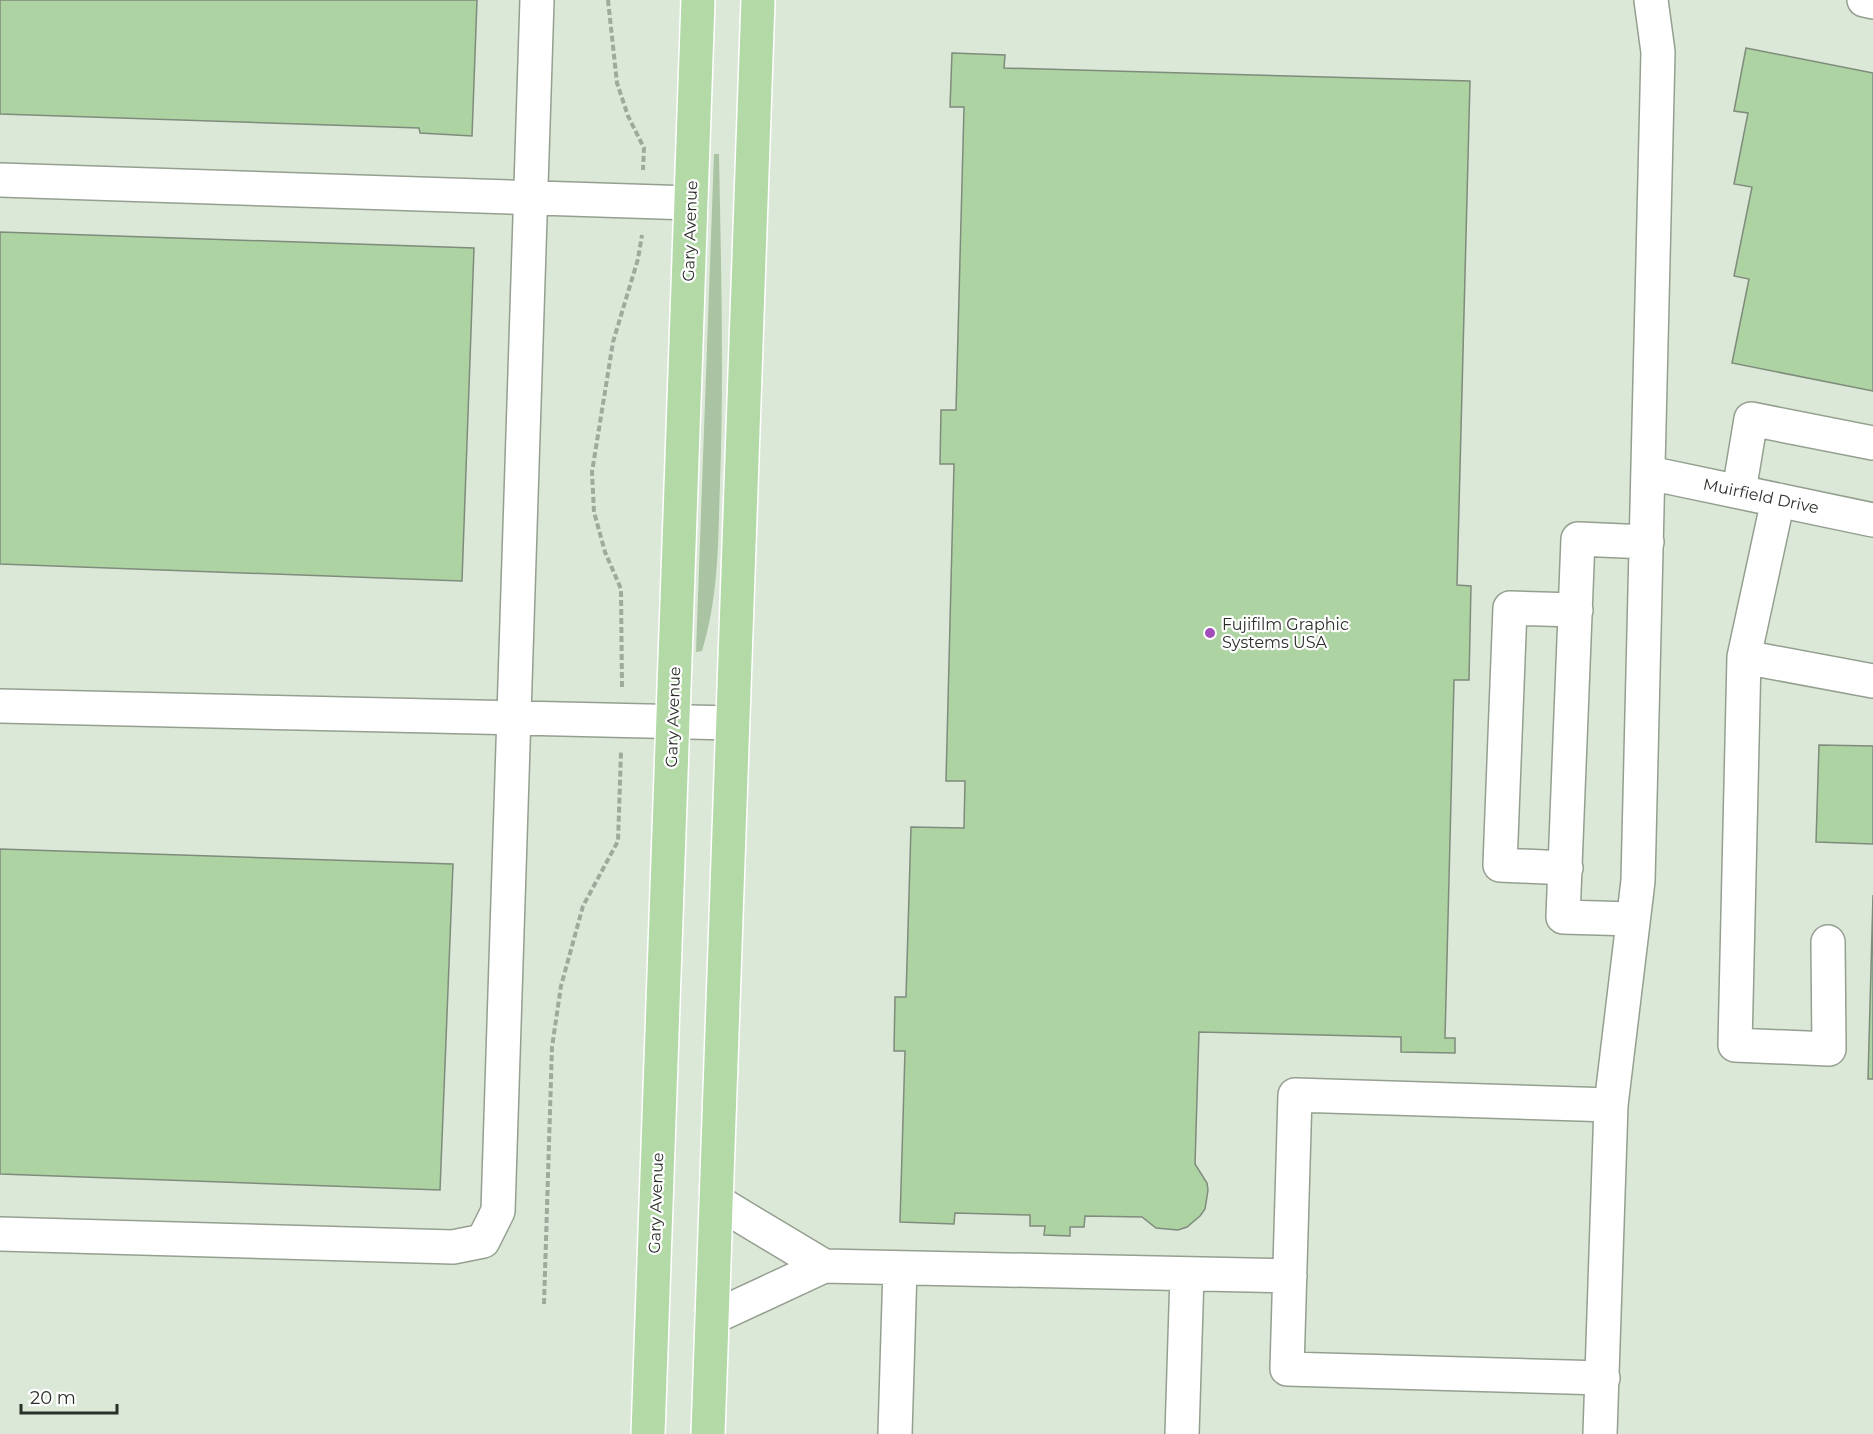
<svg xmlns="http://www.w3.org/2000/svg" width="1873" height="1434" viewBox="0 0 1873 1434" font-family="Montserrat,sans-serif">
	<rect width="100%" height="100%" fill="#dbe8d7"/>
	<path fill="#aac3a2" d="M714,154H719C721,264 724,373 720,483C718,540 719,596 702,651L696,652Z"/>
	<path fill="#aed3a2" stroke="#7f8b7c" stroke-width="1.5" d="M0,0H477L472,136L420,133L419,128L0,114Z
		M1746,48L1873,73V391L1732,363L1749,279L1734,276L1752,187L1734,184L1748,113L1734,111Z
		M952,53L1005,55L1004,68L1470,81L1457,585L1471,586L1469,680H1454L1445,1038H1455V1053L1401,1052V1037L1199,1032L1195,1164L1207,1183L1208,1190L1205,1209L1200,1216L1187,1227L1178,1230L1156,1228L1142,1217L1085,1216L1084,1227H1070V1236L1044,1235L1045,1226H1030V1215L955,1213L954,1224L900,1222L905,1051H894L895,997H906L911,827L964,828L965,781H946L954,464H940L941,410H956L964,107H950Z
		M0,232L474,248L462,581L0,564Z
		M1819,745L1873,746V844L1816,842Z
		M0,849L453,864L440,1190L0,1174Z
		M1873,895V1079H1868Z"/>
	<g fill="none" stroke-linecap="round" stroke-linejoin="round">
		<g stroke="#949f90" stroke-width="36">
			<path id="minor" d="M1864,0L1873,2
				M0,180L691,203
				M1649,473L1873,520
				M1739,491L1751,419L1873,443
				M1778,500L1744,657L1873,681
				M1744,657L1735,1045L1829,1049L1828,942
				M0,706L732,723
				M1566,868L1500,865L1510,608L1576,610
				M1633,919L1563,917L1578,539L1647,542
				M716,1201L824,1266
				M0,1234L453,1247L483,1241L498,1211L537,0
				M712,1318L824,1266L1290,1276
				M1603,1378L1287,1369L1295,1095L1611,1105
				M895,1434L900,1268
				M1182,1434L1187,1275
				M1600,1434L1611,1105L1638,881L1658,52L1651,0"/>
		</g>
		<g stroke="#fff" stroke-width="36">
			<path id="major" d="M648,1434L698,0
				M708,1434L758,0"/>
		</g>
		<path stroke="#9fa99c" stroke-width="4" stroke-dasharray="6 3" stroke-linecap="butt" d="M608,0L617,83L628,116L644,148L643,170
			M622,687L621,589L605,552L594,512L592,472L613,342L638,259L642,235
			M544,1304L552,1047L561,986L583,906L618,841L621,752"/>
		<use href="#minor" stroke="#fff" stroke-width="33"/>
		<use href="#major" stroke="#b3d9a6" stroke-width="33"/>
	</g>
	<circle fill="#a14cb9" stroke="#fff" stroke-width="2" cx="1210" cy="633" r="6"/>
	<g text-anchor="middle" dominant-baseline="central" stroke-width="4.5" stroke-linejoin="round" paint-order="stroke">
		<g font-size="16" fill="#2a2f29" stroke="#fff">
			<text transform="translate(690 231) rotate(-88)">Gary Avenue</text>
			<text transform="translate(1761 496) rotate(12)">Muirfield Drive</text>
			<text transform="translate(673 717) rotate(-88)">Gary Avenue</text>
			<text transform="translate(656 1203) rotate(-88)">Gary Avenue</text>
		</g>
		<g font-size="16" fill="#2a2f29" stroke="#fff" text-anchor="start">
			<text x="1222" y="624">Fujifilm Graphic<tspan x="1222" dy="18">Systems USA</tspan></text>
		</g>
	</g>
	<path d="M21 1404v9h96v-9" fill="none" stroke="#2a2f29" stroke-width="3"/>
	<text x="30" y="1404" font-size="18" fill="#2a2f29" stroke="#ffffff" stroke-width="4.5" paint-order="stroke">20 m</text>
</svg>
